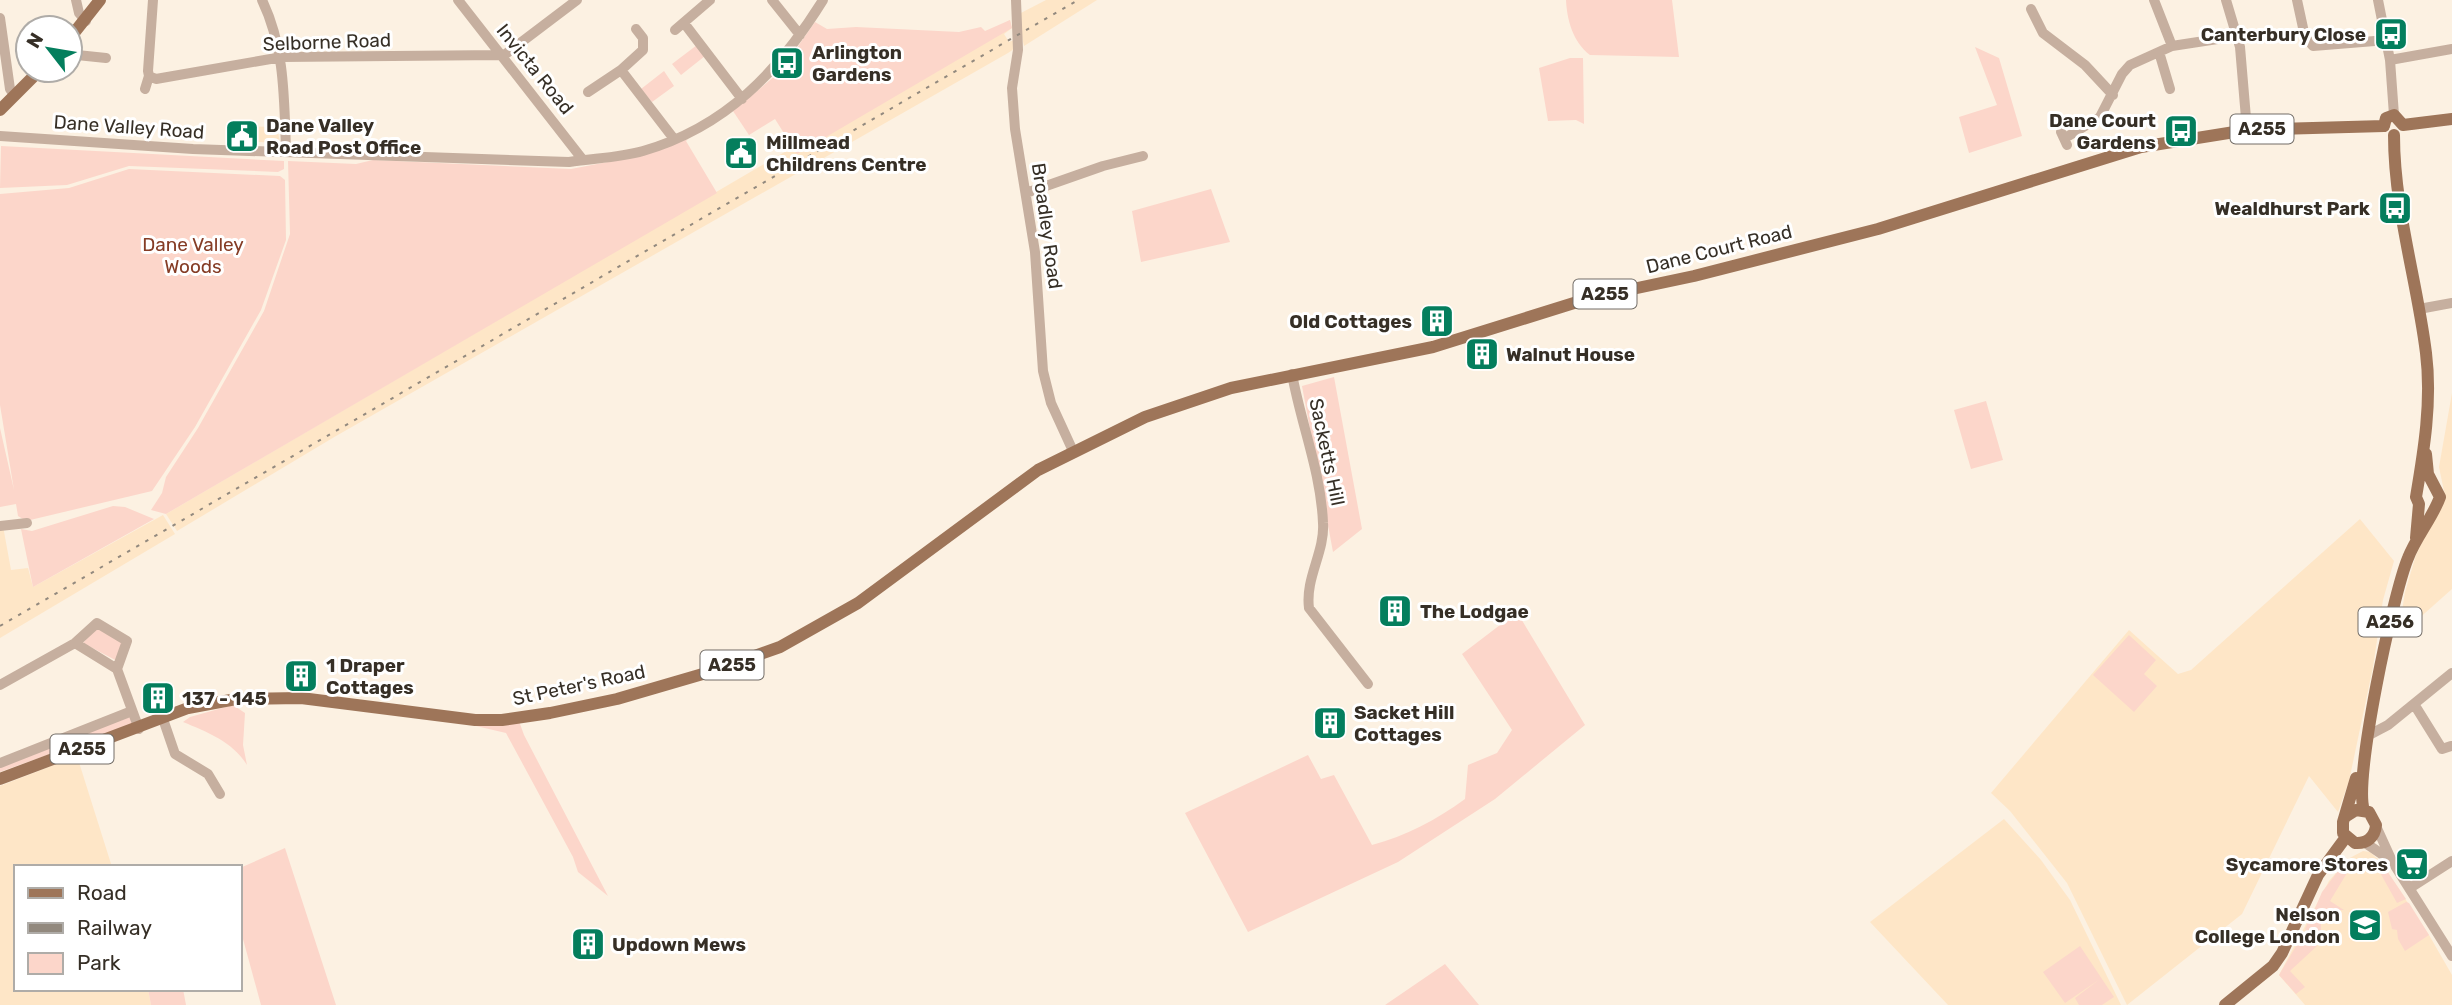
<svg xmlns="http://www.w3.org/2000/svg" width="2452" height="1005" viewBox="0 0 2452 1005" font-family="Rubik,sans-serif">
	<rect width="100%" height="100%" fill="#fcf1e2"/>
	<path fill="#fee6c7" d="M1046,0H1097L1024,46L1017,15Z
		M1010,20L1012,28L1004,34L1009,42L1014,40V49L1008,53L336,436L177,531L166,514Z
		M238,126L277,127L280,143L238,141Z
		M2452,393V589L2398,637L2405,592L2416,555L2445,496L2439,467Z
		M163,515L175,534L0,638V527L3,526L11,570L28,568L33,587Z
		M2360,519L2394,561L2383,600L2373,667L2349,781L2338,812L2309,776L2242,914L2127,1005L2067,883L2010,811L1991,793L2129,630L2178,674L2191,670Z
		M77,756L112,867H16V989H148L151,1005H0V786Z
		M2004,819L2041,860L2070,900L2121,1005H1948L1870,922Z
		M2363,851L2370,852L2381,862L2429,935L2452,975V1005H2305L2279,975L2329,881L2348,859Z"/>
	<path fill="#fcd6ca" d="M1566,0H1672L1679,57L1590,55C1573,42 1567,20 1566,0Z
		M1010,20L1012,28L797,154L775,119L749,135L733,111L793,61L796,49L815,22L827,29L856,27L959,32L981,27L985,31Z
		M697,45L705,56L681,75L672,64Z
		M1975,47L1999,58L2022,136L1969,153L1959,117L1997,105Z
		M1570,58H1583L1584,124L1576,120L1548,121L1539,68Z
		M664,71L674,86L652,102L641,89Z
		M688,139L686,141L717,193L166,514L151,510L162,493L166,477L198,428L264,311L290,234L288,161L356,164L373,160L571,169L618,160Z
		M1,146L284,161V169L278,172L129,166L67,185L0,188Z
		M129,169L280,176L285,180L286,240L261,310L195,427L152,491L26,521L18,516L16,504L0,507V428L14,490L0,405V194L69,188Z
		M1211,189L1230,242L1141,262L1132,211Z
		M1334,377L1362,529L1333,552L1302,386Z
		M1986,401L2003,460L1971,469L1954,410Z
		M113,506L125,507L154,519L33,587L21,529L32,531Z
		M1517,612L1585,725L1495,799L1398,862L1248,932L1185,813L1308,755L1321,779L1334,775L1372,845C1406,836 1436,820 1465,799L1468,765L1497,753L1512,730L1462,654Z
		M96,628L123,641L117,661L83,643Z
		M2129,635L2156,660L2144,674L2157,686L2134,712L2093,675Z
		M233,705L245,713L243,745L247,765C233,742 207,732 183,722L190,717Z
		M130,716L133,724L0,772V766Z
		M519,721L524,735L608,896L578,872L573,857L506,733L476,726Z
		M285,848L336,1005H261L240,928V868Z
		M2346,861L2360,862L2363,868L2358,872L2350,868L2330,901L2344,910L2314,911L2322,892Z
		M2381,862L2406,899L2397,903L2378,869L2369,873L2366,868L2368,863Z
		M2406,902L2409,903L2429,935L2405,951L2398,939L2397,930L2392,929L2388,912Z
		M2312,913L2324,914L2328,917L2327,922H2321V932L2314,939L2305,929Z
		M2305,931L2317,946L2290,971L2305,987L2296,994L2279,975Z
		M2080,946L2114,997L2102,1005H2079L2075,998L2100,979L2065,1003L2043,972Z
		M1445,964L1479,1005H1385Z
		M148,989H183L186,1005H151Z"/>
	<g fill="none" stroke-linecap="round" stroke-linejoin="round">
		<path stroke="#c6af9f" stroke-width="10" d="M76,0L79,13L86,21
			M153,0L148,71L149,76L156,79L282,57L502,55
			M262,0C285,48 284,98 286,150
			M458,0L583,160
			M772,0L800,35
			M1016,0L1018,50L1012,88L1015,129L1035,252L1043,371L1051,403L1073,451
			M2154,0L2172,46
			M2226,0L2240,47L2247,130
			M2297,0L2305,37L2313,46L2387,40
			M2378,0L2390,60L2394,115
			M2031,9L2043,33L2085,65L2113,95
			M0,18L10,89L14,95
			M684,23L742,99
			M675,30L710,0
			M70,51L77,55L106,58
			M2159,52L2170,89
			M503,56L577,0
			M2390,60L2452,49
			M621,70L674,139
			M145,89L149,76
			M588,92L621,70L643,50V38L636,29
			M2061,132L2067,145
			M0,136L193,149L569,162C594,158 618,158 643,151C726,127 779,71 823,0
			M2065,138L2100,117L2122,74L2130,65L2172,46L2237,36
			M1026,193L1103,166L1143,156
			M2419,309L2452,303
			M1292,374C1301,424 1321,472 1323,523C1325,552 1305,578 1309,608L1368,684
			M0,526L27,523
			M75,643L117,669L139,729
			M0,685L75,643L97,623L127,641L117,669
			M2414,704L2442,749L2451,746
			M163,719L175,754L208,774L220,794
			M2369,735L2388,725L2452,673
			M0,763L132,711
			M2376,826L2392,861L2452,956
			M2364,842L2389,859
			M2410,888L2452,861"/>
		<path stroke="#9e7559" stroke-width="12" d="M70,38L100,0
			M0,110L40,70
			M2403,125L2452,119
			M2384,126L2386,118L2394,115L2403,125
			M2394,135C2394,209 2417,280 2426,353C2432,401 2424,450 2416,497L2419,504L2416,538
			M0,779L188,708L236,699L301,698L475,720H502L550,713L617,699L713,671L780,647L858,603L1038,470L1145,417L1231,388L1433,347L1590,298L1694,276L1878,229L2141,147L2247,130L2384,126
			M2364,810C2353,780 2393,594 2408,558C2416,537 2433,517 2440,497L2428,474L2426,454
			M2345,817L2356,810L2369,812L2376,825C2375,837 2367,844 2355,843L2343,833V822L2356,778
			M2225,1005L2273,966L2282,953L2318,875L2346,837"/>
		<path stroke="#92897e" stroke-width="2" stroke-dasharray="3.5 7" stroke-linecap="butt" d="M0,626L1078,0"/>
	</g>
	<defs>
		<g id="bus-square" transform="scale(1.75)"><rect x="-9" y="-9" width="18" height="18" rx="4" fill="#047e5d" stroke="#fff"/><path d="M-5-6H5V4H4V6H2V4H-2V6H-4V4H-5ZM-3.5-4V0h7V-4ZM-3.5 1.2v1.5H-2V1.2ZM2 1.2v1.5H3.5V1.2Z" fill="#fff"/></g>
		<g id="civic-square" transform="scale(1.75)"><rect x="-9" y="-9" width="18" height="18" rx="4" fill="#047e5d" stroke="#fff"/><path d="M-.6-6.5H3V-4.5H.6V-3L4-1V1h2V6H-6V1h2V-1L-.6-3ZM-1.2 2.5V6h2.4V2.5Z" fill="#fff"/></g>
		<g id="building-square" transform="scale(1.75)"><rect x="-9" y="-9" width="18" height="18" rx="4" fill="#047e5d" stroke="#fff"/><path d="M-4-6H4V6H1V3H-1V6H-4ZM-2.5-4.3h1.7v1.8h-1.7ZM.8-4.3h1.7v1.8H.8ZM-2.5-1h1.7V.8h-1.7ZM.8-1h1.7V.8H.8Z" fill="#fff"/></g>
		<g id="supermarket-square" transform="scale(1.75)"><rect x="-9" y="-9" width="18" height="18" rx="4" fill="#047e5d" stroke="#fff"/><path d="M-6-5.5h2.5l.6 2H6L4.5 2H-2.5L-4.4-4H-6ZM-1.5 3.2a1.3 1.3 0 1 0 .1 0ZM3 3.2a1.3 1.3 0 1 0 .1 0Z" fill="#fff"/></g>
		<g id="university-square" transform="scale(1.75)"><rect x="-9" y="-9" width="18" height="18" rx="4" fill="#047e5d" stroke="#fff"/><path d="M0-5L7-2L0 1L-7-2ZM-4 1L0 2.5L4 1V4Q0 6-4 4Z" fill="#fff"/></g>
	</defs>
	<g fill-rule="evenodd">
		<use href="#bus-square" x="2391" y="34"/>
		<use href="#bus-square" x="787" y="63"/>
		<use href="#bus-square" x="2181" y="131"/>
		<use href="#civic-square" x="242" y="136"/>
		<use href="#civic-square" x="741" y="153"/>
		<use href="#bus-square" x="2395" y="208"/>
		<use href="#building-square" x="1437" y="321"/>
		<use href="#building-square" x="1482" y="354"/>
		<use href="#building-square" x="1395" y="611"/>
		<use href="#building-square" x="301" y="676"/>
		<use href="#building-square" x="158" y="698"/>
		<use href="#building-square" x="1330" y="723"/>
		<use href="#supermarket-square" x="2412" y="864"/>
		<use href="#university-square" x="2365" y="925"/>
		<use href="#building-square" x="588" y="944"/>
	</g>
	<g text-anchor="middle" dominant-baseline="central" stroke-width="6" stroke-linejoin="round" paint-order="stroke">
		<g fill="#fff" stroke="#726d67" stroke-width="2">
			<rect x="2230.5" y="114.5" width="63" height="29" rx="5"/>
			<rect x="1573.5" y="279.5" width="63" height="29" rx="5"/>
			<rect x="2358.5" y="607.5" width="63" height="29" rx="5"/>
			<rect x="700.5" y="650.5" width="63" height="29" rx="5"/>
			<rect x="50.5" y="734.5" width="63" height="29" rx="5"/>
		</g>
		<g font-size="18" font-weight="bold" fill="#362f26">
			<text x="2262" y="129">A255</text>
			<text x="1605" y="294">A255</text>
			<text x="2390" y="622">A256</text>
			<text x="732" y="665">A255</text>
			<text x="82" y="749">A255</text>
		</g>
		<g font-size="19" font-weight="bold" fill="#362f26" stroke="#fff" text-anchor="start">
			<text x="2366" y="34" text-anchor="end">Canterbury Close</text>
			<text x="812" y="52">Arlington<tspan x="812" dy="22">Gardens</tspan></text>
			<text x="2156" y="120" text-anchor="end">Dane Court<tspan x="2156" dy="22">Gardens</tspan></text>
			<text x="266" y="125">Dane Valley<tspan x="266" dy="22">Road Post Office</tspan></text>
			<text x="766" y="142">Millmead<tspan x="766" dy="22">Childrens Centre</tspan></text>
			<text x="2370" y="208" text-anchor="end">Wealdhurst Park</text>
			<text x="1412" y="321" text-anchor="end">Old Cottages</text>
			<text x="1506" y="354">Walnut House</text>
			<text x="1420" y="611">The Lodgae</text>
			<text x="326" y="665">1 Draper<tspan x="326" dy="22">Cottages</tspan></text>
			<text x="182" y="698">137 - 145</text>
			<text x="1354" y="712">Sacket Hill<tspan x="1354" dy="22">Cottages</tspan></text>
			<text x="2388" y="864" text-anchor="end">Sycamore Stores</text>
			<text x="2340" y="914" text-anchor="end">Nelson<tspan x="2340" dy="22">College London</tspan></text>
			<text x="612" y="944">Updown Mews</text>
		</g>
		<g font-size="19" fill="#362f26" stroke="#fff">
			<text transform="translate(327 42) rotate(-2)">Selborne Road</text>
			<text transform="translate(535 69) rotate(51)">Invicta Road</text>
			<text transform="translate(129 127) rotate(4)">Dane Valley Road</text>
			<text transform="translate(1047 226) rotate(82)">Broadley Road</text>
			<text transform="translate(1719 249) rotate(-14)">Dane Court Road</text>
			<text transform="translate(1327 452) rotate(78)">Sacketts Hill</text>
			<text transform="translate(579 685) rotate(-12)">St Peter's Road</text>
		</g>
		<g font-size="19" fill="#853c25" stroke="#fff">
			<text x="193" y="244">Dane Valley<tspan x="193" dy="22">Woods</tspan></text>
		</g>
	</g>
	<rect x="14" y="865" width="228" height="126" fill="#ffffff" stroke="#afaca8" stroke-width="2"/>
	<rect x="28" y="888" width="35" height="10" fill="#9e7559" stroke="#afaca8" stroke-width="2"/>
	<text x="77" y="900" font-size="21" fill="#362f26">Road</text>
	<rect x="28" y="923" width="35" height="10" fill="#92897e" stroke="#afaca8" stroke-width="2"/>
	<text x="77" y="935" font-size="21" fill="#362f26">Railway</text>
	<rect x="28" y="953" width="35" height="21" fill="#fcd6ca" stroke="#afaca8" stroke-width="2"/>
	<text x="77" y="970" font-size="21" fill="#362f26">Park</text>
	<g transform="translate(49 49) rotate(301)"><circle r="33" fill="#ffffff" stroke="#afaca8" stroke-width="2"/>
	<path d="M0-5L12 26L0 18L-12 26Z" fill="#047e5d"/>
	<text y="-10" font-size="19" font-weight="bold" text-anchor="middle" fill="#362f26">N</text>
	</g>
</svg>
